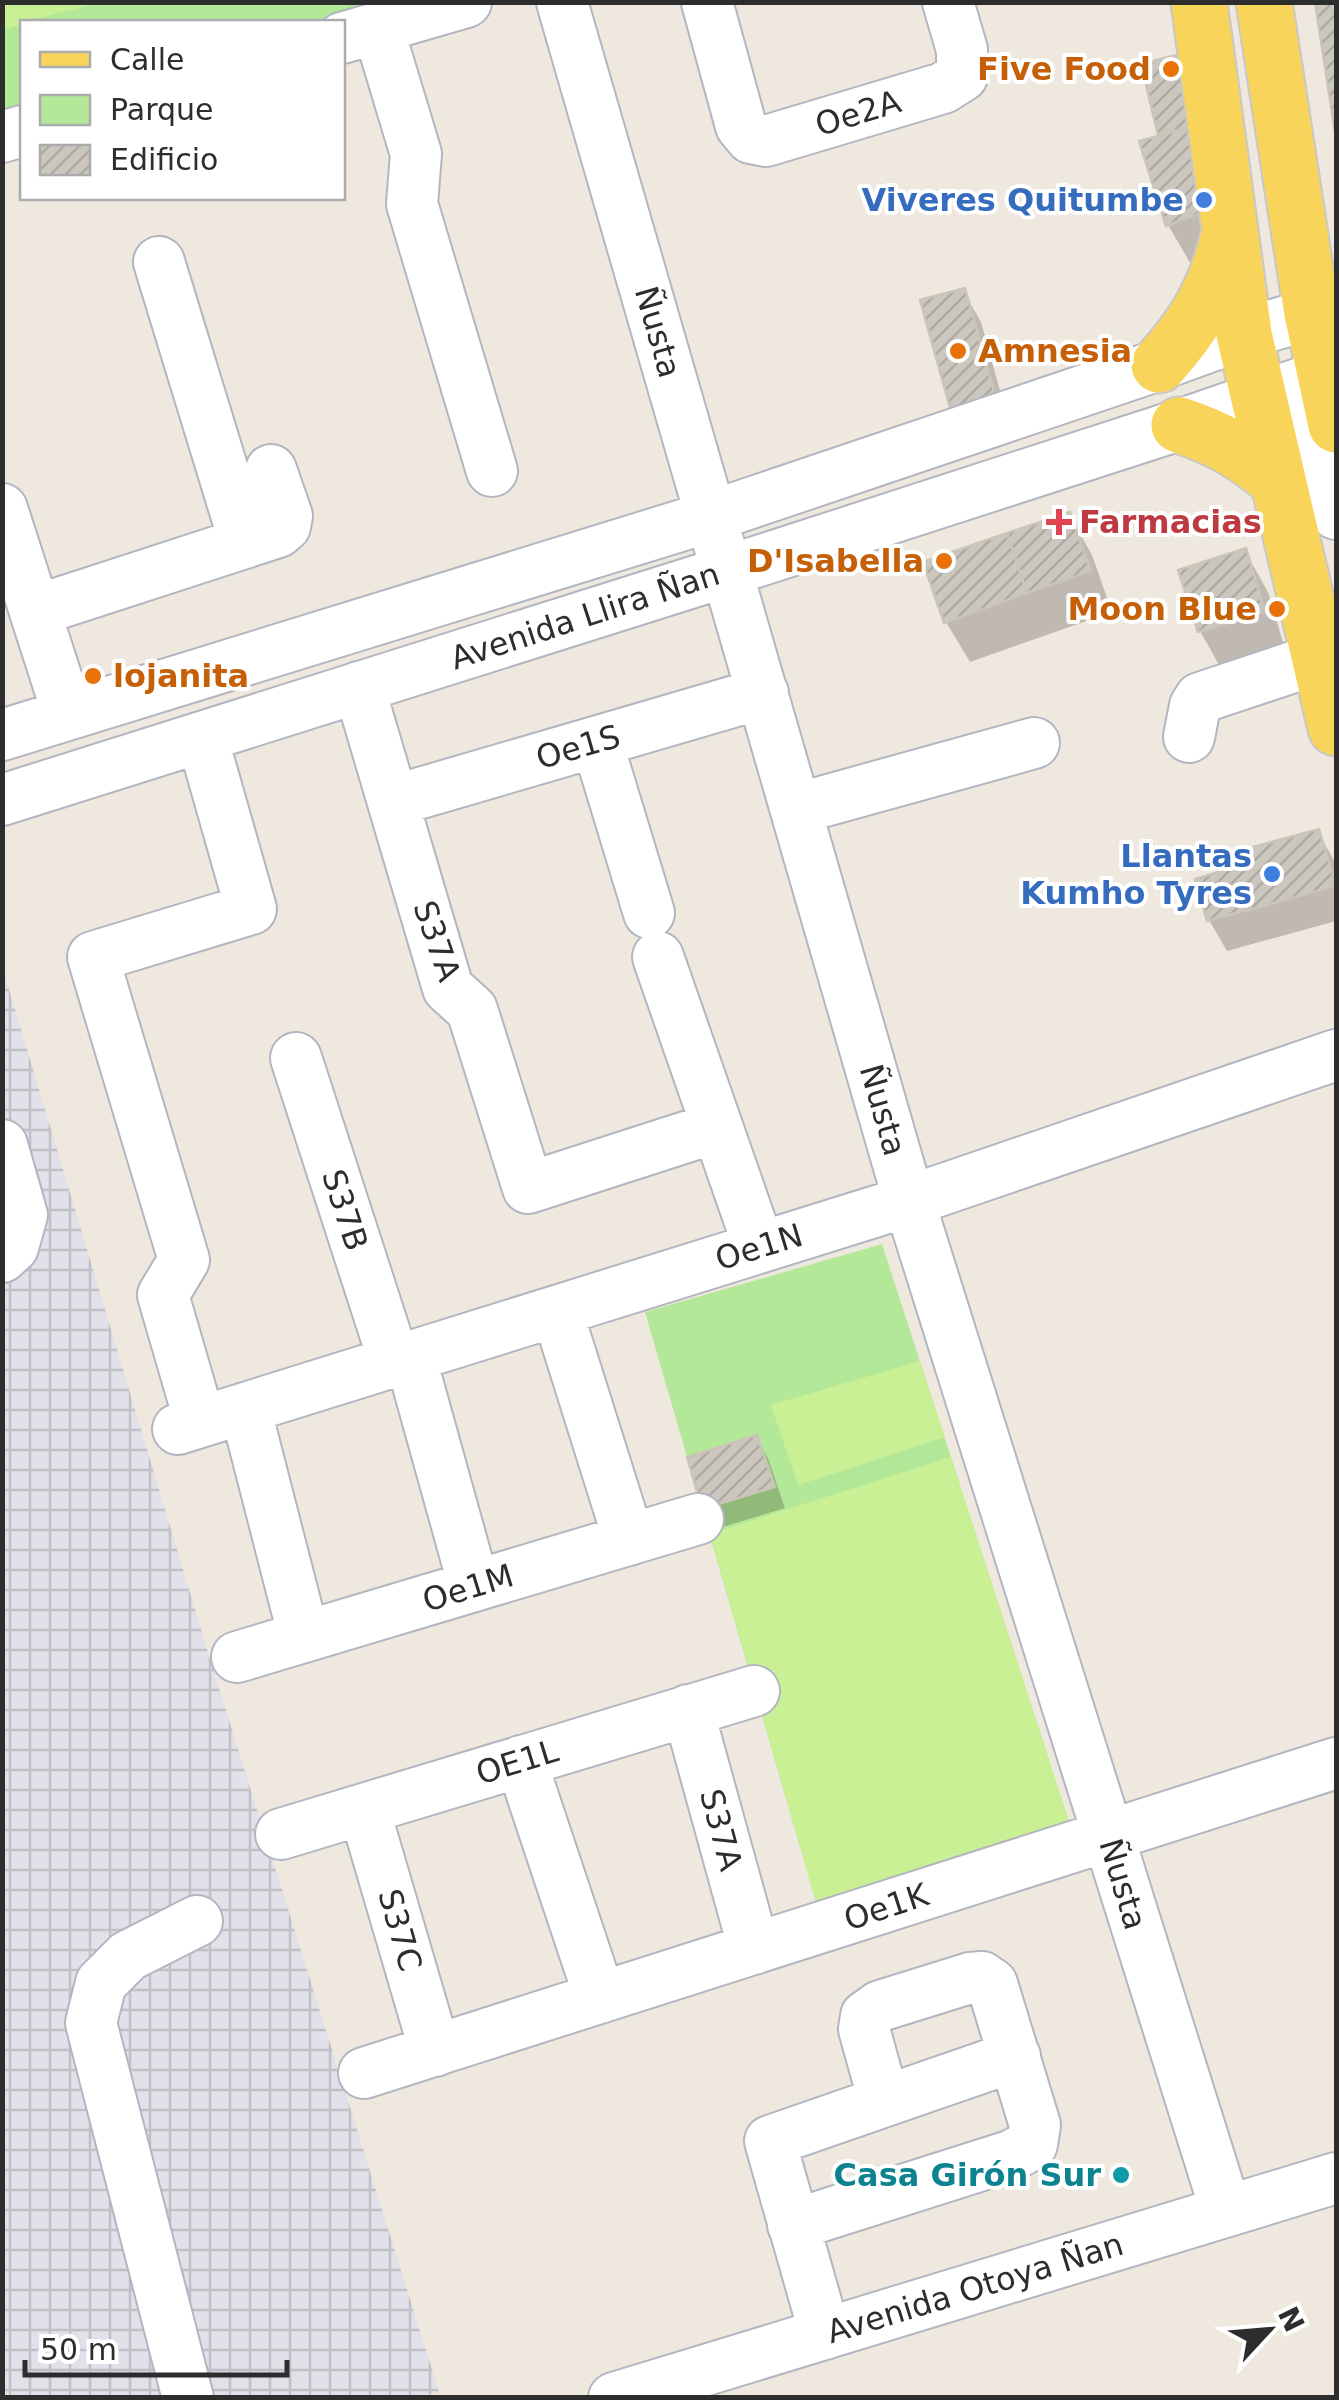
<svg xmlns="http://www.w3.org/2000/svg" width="1339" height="2400" viewBox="0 0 1339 2400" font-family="'DejaVu Sans',sans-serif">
	<defs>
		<pattern id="industrial-grid" width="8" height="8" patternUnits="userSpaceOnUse" patternTransform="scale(2.5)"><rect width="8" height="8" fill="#e2e0e8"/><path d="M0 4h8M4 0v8" fill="none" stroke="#c2c0c7"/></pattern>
		<pattern id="building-hatch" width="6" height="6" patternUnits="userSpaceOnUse" patternTransform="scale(2.5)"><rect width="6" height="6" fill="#cbc6be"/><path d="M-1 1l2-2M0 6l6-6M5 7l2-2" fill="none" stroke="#afaaa4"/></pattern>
	</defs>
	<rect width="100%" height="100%" fill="#efe8df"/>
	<path fill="url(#industrial-grid)" d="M2,966L208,1653L439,2392L420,2397H3Z"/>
	<path fill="#b4e899" d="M3,3H409L341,22H22V115L3,121Z
		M882,1244L1071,1828L818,1909L645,1312Z"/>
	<path fill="#c9f095" d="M3,2H99V3L22,22V24L3,30Z
		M920,1361L945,1437L798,1485L771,1405Z
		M951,1457L1071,1828L818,1909L710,1534Z"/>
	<path fill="#0003" d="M1317,2H1336V123Z
		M1180,57L1232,251L1192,266L1168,225L1142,142L1161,136L1144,66Z
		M963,291L981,322L1012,434L972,445Z
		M1069,515L1092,555L1112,612L970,662L946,622Z
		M1245,551L1268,592L1286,652L1223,672L1200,631Z
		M1318,832L1336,864V921L1227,951L1209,920L1231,871Z
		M756,1438L768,1458L785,1508L716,1529L690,1459Z"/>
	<path fill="url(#building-hatch)" stroke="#cbc5b8" stroke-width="2.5" d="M1315,2H1336V139Z
		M1181,54L1199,125L1158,135L1141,64Z
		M1199,125L1210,210L1166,226L1139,141Z
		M965,288L997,402L952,415L920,300Z
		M1070,512L1091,571L1027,593L1007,533Z
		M1007,533L1027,593L944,623L923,562Z
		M1246,548L1265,612L1198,632L1178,570Z
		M1319,829L1336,886L1207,921L1195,879L1228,869L1224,855Z
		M757,1435L775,1487L702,1509L687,1457Z"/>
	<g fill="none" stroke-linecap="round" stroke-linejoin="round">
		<g stroke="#b3b6c1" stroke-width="54">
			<path id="minor" d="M562,2L909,1201L1226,2211
				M707,2L741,126L751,138L766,141L943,88L962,76V50L948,2
				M378,28L416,154L412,204L492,471
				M342,38L466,2
				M2,137L22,131
				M159,262L245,543
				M1306,382L1336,514
				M2,509L68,714
				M35,611L278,532L285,526L287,516L271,470
				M359,687L448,988L472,1010L528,1188L717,1127
				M2,735L712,516L1159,365L1244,334L1336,306
				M1189,737L1195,706L1200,698L1320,658
				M597,742L649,913
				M2,800L728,571L1179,425L1336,371
				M393,801L763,693
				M796,809L1034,743
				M658,957L759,1247
				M296,1058L394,1361
				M2,1145L22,1215L13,1247L2,1257
				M557,1311L629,1540
				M410,1356L474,1586
				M245,1408L304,1637
				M200,1422L163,1295L184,1260L93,957L251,909L202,737
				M178,1429L909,1201L1336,1055
				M237,1657L698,1519
				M688,1710L754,1949
				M521,1761L600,1998
				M364,1809L435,2051
				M281,1834L754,1691
				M364,2073L1336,1763
				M793,2225L1013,2155L1032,2144L1035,2125L992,1984L982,1977L970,1978L880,2006L866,2016L864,2029L884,2101
				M825,2334L770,2141L1015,2056
				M188,2398L91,2023L101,1983L128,1956L197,1921
				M614,2398L1336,2178"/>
		</g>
		<g stroke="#c8c8c8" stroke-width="59">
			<path id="major" d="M1199,2L1244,334L1336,728
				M1264,2L1312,313L1336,425
				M1159,365C1195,325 1215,292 1228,239
				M1179,425C1219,438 1246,454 1278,481"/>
		</g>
		<use href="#minor" stroke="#fff" stroke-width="50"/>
		<use href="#major" stroke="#f9d45b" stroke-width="55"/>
	</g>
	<g fill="#e8710a" stroke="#fff" stroke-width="4">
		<circle cx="1171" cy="69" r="10"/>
		<circle cx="958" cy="351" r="10"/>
		<circle cx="944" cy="561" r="10"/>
		<circle cx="1277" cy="609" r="10"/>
		<circle cx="93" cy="676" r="10"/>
	</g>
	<g fill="#3f7fe0" stroke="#fff" stroke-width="4">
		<circle cx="1204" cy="200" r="10"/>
		<circle cx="1272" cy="874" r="10"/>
	</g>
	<path fill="#e0444e" stroke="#fff" stroke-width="4" d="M1054 507h10v10h10v10h-10v10h-10v-10h-10v-10h10z"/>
	<circle fill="#0f9aa8" stroke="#fff" stroke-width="4" cx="1121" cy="2175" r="10"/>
	<g text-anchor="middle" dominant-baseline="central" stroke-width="8" stroke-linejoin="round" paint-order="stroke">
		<g font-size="32" font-weight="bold" fill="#c56008" stroke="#fff" text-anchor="end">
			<text x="1151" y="69">Five Food</text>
			<text x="978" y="351" text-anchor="start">Amnesia</text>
			<text x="924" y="561">D'Isabella</text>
			<text x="1257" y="609">Moon Blue</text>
			<text x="113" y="676" text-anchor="start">lojanita</text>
		</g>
		<g font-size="32" fill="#2d2d2d" stroke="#fff">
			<text transform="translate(858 113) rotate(-17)">Oe2A</text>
			<text transform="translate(658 332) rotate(74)">Ñusta</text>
			<text transform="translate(585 616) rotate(-18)">Avenida Llira Ñan</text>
			<text transform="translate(578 747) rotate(-16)">Oe1S</text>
			<text transform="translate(437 941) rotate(71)">S37A</text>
			<text transform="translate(883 1110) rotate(74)">Ñusta</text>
			<text transform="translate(345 1210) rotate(72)">S37B</text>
			<text transform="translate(759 1247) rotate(-17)">Oe1N</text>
			<text transform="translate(468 1588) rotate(-17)">Oe1M</text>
			<text transform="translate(517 1762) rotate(-17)">OE1L</text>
			<text transform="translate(721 1830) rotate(75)">S37A</text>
			<text transform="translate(1123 1884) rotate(73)">Ñusta</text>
			<text transform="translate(886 1907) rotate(-18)">Oe1K</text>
			<text transform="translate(400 1930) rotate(74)">S37C</text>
			<text transform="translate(975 2288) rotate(-17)">Avenida Otoya Ñan</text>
		</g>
		<g font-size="32" font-weight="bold" fill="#366cbe" stroke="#fff" text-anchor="end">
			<text x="1184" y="200">Viveres Quitumbe</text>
			<text x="1252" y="856">Llantas<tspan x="1252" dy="37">Kumho Tyres</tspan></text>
		</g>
		<g font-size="32" font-weight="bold" fill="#be3a42" stroke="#fff" text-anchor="start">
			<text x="1079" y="522">Farmacias</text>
		</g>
		<g font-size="32" font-weight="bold" fill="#0d838f" stroke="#fff" text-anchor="end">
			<text x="1101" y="2175">Casa Girón Sur</text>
		</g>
	</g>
	<rect width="1339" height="2400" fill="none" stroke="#2d2d2d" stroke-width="10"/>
	<rect x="20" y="20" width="325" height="180" fill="#ffffff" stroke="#ababab" stroke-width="2.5"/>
	<rect x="40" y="52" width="50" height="15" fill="#f9d45b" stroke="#ababab" stroke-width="2.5"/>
	<text x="110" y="70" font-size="30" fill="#2d2d2d">Calle</text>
	<rect x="40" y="95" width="50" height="30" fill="#b4e899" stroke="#ababab" stroke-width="2.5"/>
	<text x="110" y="120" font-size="30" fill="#2d2d2d">Parque</text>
	<rect x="40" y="145" width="50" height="30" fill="url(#building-hatch)" stroke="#ababab" stroke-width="2.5"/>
	<text x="110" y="170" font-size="30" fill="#2d2d2d">Edificio</text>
	<g transform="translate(1269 2330) rotate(64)" stroke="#ffffff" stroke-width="8" paint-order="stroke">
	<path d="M0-8L18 38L0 25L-18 38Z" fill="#2d2d2d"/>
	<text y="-15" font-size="28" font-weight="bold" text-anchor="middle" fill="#2d2d2d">N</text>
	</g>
	<path d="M25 2360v15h262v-15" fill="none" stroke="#2d2d2d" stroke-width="5"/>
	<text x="40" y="2360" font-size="30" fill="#2d2d2d" stroke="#ffffff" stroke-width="8" paint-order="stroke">50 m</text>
</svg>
